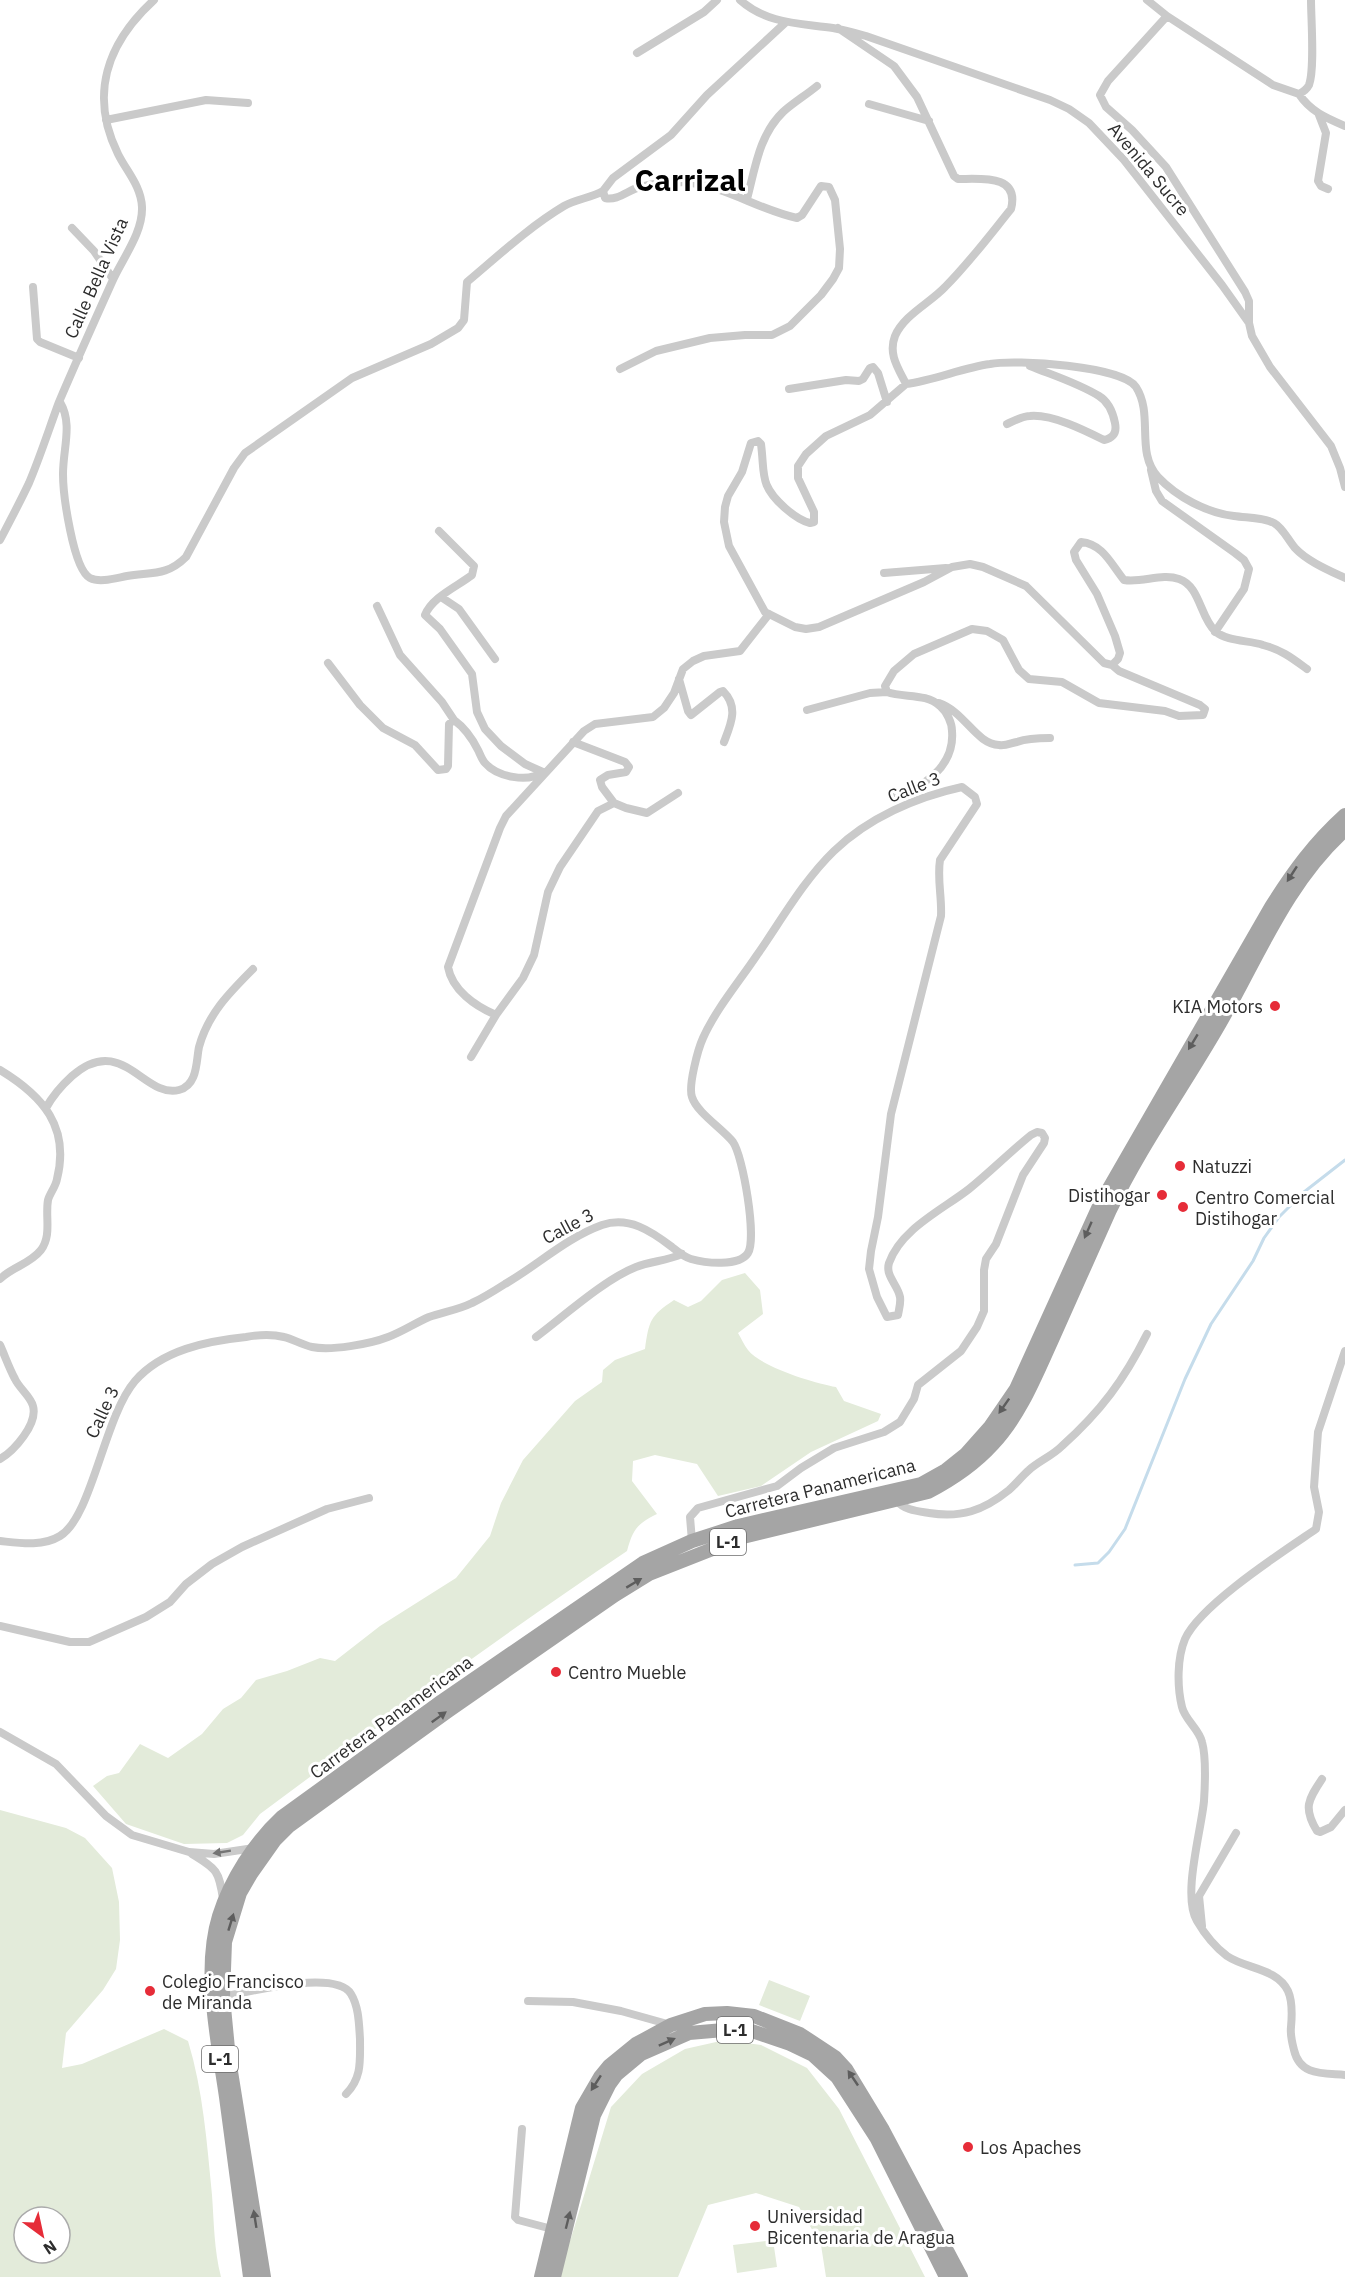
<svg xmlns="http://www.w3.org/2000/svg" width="1345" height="2277" viewBox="0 0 1345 2277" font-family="'IBM Plex Sans',sans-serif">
	<rect width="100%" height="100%" fill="#fff"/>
	<path fill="#e3ebda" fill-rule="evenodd" d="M745,1273L760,1290L763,1314L738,1333C741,1338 744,1345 748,1350C761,1367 814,1383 836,1387L844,1401L881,1414L878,1421L811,1452L761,1486L718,1496L697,1464L655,1455L633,1461L632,1481L657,1514C637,1524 633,1529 627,1551C502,1635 381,1724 260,1814L243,1835L227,1843L184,1844L126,1824L93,1786L107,1776L119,1773L140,1744L168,1758L202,1734L223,1709L241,1698L256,1680L287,1671L320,1658L335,1661L380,1626L456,1578L490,1536L501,1503L523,1460L575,1401L602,1382L603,1370L615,1360L645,1349C649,1321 650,1316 674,1300L688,1307L701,1301L722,1280Z
		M0,1810L66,1828L85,1838L112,1868L119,1902L120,1940L116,1969L103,1990L66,2033L62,2068L82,2064L164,2029L188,2041C203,2090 207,2143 212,2195C214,2222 214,2250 221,2277H0ZM24,2217H60V2253H24Z
		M769,1980L810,1996L800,2021L759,2005Z
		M725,2040L761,2045L807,2068L839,2109L925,2277H826L821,2245L799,2207L756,2193L708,2205L678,2277H555L571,2238L611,2107L642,2074L685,2049Z
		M773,2240L777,2267L737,2273L733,2245Z"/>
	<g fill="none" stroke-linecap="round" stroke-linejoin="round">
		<path stroke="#c5dceb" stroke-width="3" d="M1075,1565L1098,1563L1109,1552L1125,1529L1185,1379L1211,1324L1253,1261L1264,1238L1279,1217L1304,1192L1345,1160"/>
		<path stroke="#cacaca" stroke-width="8" d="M740,0C767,24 799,23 833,28C844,30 855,33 866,36L1050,100L1069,109L1089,123L1124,160L1222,285L1249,323L1252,336L1270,367L1331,446L1340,468L1345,487
			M1147,0L1167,16L1108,81L1100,95L1106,107L1132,130L1166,167L1245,292L1249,301V322
			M1167,16L1273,85L1299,94C1303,92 1307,89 1309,85C1315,69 1311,19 1311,0
			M838,28L894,66L917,97L954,176L958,179C981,179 1020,174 1011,209C990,235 969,263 945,287C930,303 904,315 895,336C888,354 898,368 906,384C935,380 962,368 990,364C1015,359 1123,366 1136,387C1154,415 1135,452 1158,477C1177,497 1207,513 1234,516C1247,518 1262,517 1274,523C1283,528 1288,540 1295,548C1307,561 1328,570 1345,578
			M637,53L704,12L717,0
			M1299,94C1310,111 1326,118 1345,126
			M869,104L929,121
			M1319,115L1326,133L1318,181L1321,186L1328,189
			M106,120L206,100L248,103
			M747,199C755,169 759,135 783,112C793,103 806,95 817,86
			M72,228L94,251L113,279
			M33,287L37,339L40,342L79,358
			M620,369L656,351L710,338L745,335H772L790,326L821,295L833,279L839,268L840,249L835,200L829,187L821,186L802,215L797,218C756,209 725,185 682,182C668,182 653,183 640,187C628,190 618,201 605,198L603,191L613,178L671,135L707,95L785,23
			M906,384L870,415L826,436L806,454L798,466V478L814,512V522L810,523C801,521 793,515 785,508C759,485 765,475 761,444L758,441L751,443L742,472L728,496L725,507L724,522L729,546L765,612L795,627L806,629L819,627L924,582L952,567L970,564L983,567L1026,586L1104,663L1112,665L1118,659L1120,653L1115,636L1097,594L1076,560L1074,552L1081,542C1103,544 1111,564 1124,580C1142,583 1162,573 1179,579C1200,586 1200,617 1215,631C1227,642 1249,640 1263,645C1282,650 1292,658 1307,669
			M789,389L846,380L859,381L863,379L870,368L873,367L878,373L887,402
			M60,402C73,424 63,448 63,474C63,494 73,569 90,578C100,583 116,578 127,576C152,572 167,576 186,557L234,468L245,453L352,378L431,344L458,328L464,320L467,282C498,256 529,227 564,206C576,199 591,198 603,191
			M1007,424C1014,421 1022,416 1030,416C1052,414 1084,430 1104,440C1113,438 1117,433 1115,423C1113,413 1109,402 1099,396C1078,383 1052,375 1030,366
			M1151,470L1156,491L1162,501L1235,553L1244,560L1249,569L1244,589L1215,632
			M439,531L474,566L472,575C458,586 432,597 425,615L440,629L472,674L477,712L485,729L501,746L525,764L545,773
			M0,540C10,521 20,502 29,483C40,457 49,429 59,402C76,362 94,322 112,282C122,259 143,233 142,207C141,186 127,172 118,154C89,95 107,43 154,0
			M884,573L946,568
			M441,597L459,609L495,659
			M377,606L400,655L442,702L454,720
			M328,663L360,705L383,728L415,745L438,770L446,769L448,766L449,724L454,720C465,728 472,738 478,750C480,754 482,760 485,763C497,777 528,783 543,772
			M679,679L688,711L691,715L720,692L723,691C739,707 731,724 724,742
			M939,703C965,712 976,744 999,745C1006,746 1011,743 1017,742C1028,738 1039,738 1050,738
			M807,710L870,693L887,692
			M573,742L625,762L629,767L626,772L608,775L600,780L602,787L614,803
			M678,793L647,813L626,808L614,803L598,811L560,867L548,892L534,955L523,978L496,1015C475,1006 452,990 448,967L500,828L506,816L584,731L595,724L653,717L664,708L674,693L683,669L693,661L704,656L740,651L769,614
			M891,795C923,790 955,766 952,731C952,723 947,712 940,706C926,693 904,698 887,692L885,686L894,671L914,654L972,629L987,631L1003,640L1019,670L1029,679L1062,682L1099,703L1165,711L1179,716L1203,715L1205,709L1200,705L1119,671L1112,665
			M471,1057L496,1015
			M0,1070C43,1096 70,1127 57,1179C56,1186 50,1193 48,1200C45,1217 52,1235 41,1250C30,1264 12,1267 0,1279
			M46,1108C53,1095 61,1086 72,1076C122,1032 144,1099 179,1090C198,1085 196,1061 199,1047C208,1014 229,993 253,969
			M536,1337C564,1316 605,1279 636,1267C651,1261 667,1261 682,1254
			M0,1345C5,1356 9,1368 15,1379C19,1388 31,1397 33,1406C38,1424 14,1451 0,1459
			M1345,1351L1318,1432L1314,1487L1319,1512L1316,1529C1284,1551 1200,1605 1185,1639C1177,1658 1177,1687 1182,1707C1185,1720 1199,1729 1202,1742C1206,1756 1205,1785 1204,1801C1201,1832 1182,1896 1197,1921C1204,1933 1215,1947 1227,1956C1246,1969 1277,1968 1288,1991C1293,2002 1292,2016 1291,2027C1290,2035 1292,2042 1294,2050C1300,2076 1323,2073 1345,2075
			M896,1500C904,1510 916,1511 929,1513C961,1518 983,1511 1009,1490C1016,1484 1022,1476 1029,1470C1039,1461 1052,1456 1062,1446C1101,1411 1124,1380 1147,1334
			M0,1541C19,1543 42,1547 60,1536C92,1517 104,1417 135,1381C162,1350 207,1341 246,1337C257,1335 272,1334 284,1337C293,1339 302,1345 312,1347C331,1351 370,1344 388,1337C402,1332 415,1323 429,1317C443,1312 458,1310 472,1303C483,1298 494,1291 505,1284C538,1265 566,1238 602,1225C629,1216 651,1231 672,1247C677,1251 684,1257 691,1259C705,1263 739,1267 748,1253C757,1238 743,1156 733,1142C723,1129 697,1113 692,1097C688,1086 698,1049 703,1038C716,1009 739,982 757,955C781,921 803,881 834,851C868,818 916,797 962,787L975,797L977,804L940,860C937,879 942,897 941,916L891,1114L878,1217L871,1251L869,1269L877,1297L887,1317L898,1315C899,1309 901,1303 900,1297C898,1285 885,1276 889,1263C901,1229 942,1210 969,1189C990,1172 1010,1152 1031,1135L1037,1132L1042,1133L1045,1138L1044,1143L1023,1175L996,1244L986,1259L984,1270V1311L977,1327L961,1351L918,1385L914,1399L900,1422L884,1432L834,1448L801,1468L777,1486L698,1508L690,1517L692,1541
			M0,1626L70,1642H89L146,1617L170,1602L186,1584L212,1564L242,1547L327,1509L369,1498
			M0,1732L56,1764L106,1816L132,1835L189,1852L214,1854L254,1848
			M1322,1779C1308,1800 1303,1808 1317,1831L1320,1832L1331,1827L1345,1810
			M192,1854C217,1869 219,1871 223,1899
			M1202,1926L1199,1896L1236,1833
			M223,1997C247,1992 336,1969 351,1994C359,2007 359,2025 360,2039C360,2061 362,2078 346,2094
			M528,2001L573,2002L621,2011L671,2025
			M522,2129L515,2217L518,2220L552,2229"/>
		<path stroke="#a5a5a5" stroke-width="14" d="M250,2277C242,2217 234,2157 226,2097C218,2041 202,1971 219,1916C231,1879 254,1843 282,1817L442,1701L643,1563L692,1541L738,1526L921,1484L946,1470L966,1454L990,1427L1016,1389L1100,1204L1271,907C1293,872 1314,843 1345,815
			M264,2277L229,2059L223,1997L225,1942L240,1893L251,1874L275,1840L289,1826L448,1711L615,1595L649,1574L743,1537L928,1492C953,1479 974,1465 993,1444C1020,1415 1035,1377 1051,1342C1071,1298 1090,1254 1110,1210C1141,1145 1184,1086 1220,1023C1258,957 1287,882 1345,830
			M541,2277L582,2108L600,2077L609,2066L636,2044L671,2025L705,2014L727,2013L754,2016L800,2034L835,2057L846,2069L883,2130L961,2277
			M554,2277L594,2115L609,2085L617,2074L641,2054L689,2033L724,2030H749L790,2044L813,2055L837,2077L877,2139L946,2277"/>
	</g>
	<defs><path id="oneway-solid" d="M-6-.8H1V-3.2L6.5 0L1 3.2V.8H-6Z" transform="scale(1.5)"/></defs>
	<g fill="#5d5d5d">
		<use href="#oneway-solid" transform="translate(1292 874) rotate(123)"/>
		<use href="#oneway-solid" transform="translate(1193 1042) rotate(121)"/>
		<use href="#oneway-solid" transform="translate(1088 1230) rotate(114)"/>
		<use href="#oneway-solid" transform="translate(1004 1406) rotate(125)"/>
		<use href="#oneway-solid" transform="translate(634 1583) rotate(-31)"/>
		<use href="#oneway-solid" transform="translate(439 1717) rotate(-36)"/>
		<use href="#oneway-solid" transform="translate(231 1922) rotate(-73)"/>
		<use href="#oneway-solid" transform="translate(667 2042) rotate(-24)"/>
		<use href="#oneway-solid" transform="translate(853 2078) rotate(-124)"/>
		<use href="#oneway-solid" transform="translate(596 2083) rotate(123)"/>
		<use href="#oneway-solid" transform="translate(255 2219) rotate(-99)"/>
		<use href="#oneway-solid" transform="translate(568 2220) rotate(-76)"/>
	</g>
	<use fill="#747474" href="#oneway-solid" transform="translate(222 1852) rotate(171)"/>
	<g fill="#e62c38" stroke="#fff" stroke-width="2">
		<circle cx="1275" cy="1006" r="6"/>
		<circle cx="1180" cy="1166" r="6"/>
		<circle cx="1162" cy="1195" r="6"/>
		<circle cx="1183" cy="1207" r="6"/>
		<circle cx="556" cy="1672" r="6"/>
		<circle cx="150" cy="1991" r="6"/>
		<circle cx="968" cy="2147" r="6"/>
		<circle cx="755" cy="2226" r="6"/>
	</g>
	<g text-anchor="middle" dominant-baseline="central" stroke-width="6" stroke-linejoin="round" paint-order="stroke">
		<g fill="#fff" stroke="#6c6c6c" stroke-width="1.5">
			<rect x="710" y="1529" width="36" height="26" rx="4.5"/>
			<rect x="717" y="2017" width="36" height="26" rx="4.5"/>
			<rect x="202" y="2046" width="36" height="26" rx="4.5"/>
		</g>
		<g font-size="16" font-weight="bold" fill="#2d2d2d">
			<text x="728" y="1542">L-1</text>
			<text x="735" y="2030">L-1</text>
			<text x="220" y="2059">L-1</text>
		</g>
		<g font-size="18" fill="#2d2d2d" stroke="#fff">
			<text transform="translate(1149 169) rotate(50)">Avenida Sucre</text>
			<text transform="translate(96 278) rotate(-66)">Calle Bella Vista</text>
			<text transform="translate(914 787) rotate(-21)">Calle 3</text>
			<text transform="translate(568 1226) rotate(-28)">Calle 3</text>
			<text transform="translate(102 1412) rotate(-65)">Calle 3</text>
			<text transform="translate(820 1488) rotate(-14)">Carretera Panamericana</text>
			<text transform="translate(391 1717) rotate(-36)">Carretera Panamericana</text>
		</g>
		<g font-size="18" fill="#2d2d2d" stroke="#fff" text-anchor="start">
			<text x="1263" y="1006" text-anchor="end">KIA Motors</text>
			<text x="1192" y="1166">Natuzzi</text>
			<text x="1150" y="1195" text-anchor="end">Distihogar</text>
			<text x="1195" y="1197">Centro Comercial<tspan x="1195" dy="21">Distihogar</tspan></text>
			<text x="568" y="1672">Centro Mueble</text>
			<text x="162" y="1981">Colegio Francisco<tspan x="162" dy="21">de Miranda</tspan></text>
			<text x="980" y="2147">Los Apaches</text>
			<text x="767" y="2216">Universidad<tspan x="767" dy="21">Bicentenaria de Aragua</tspan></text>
		</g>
		<g font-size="30" font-weight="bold" fill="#000" stroke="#fff">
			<text x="690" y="179">Carrizal</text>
		</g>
	</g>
	<g transform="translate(42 2235) rotate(147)"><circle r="28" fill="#ffffff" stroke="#ababab" stroke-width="1.5"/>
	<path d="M0-4.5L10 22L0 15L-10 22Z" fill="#e62c38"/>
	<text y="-9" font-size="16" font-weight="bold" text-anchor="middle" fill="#2d2d2d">N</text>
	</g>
</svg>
